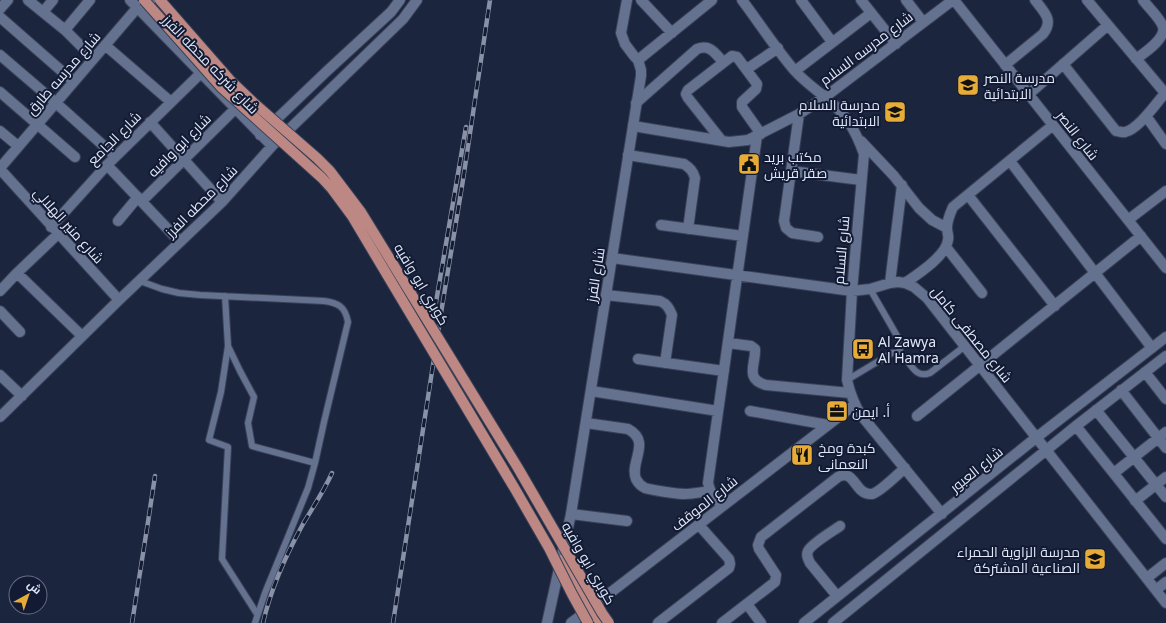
<svg xmlns="http://www.w3.org/2000/svg" width="1166" height="623" viewBox="0 0 1166 623" font-family="'Noto Sans',Cairo,sans-serif">
	<rect width="100%" height="100%" fill="#1b253e"/>
	<g fill="none" stroke-linecap="round" stroke-linejoin="round">
		<g stroke="#3a4157" stroke-width="8">
			<path id="service" d="M140,281L162,289L179,293L200,295L324,301C338,303 345,306 348,322L324,422L315,463L308,488L265,593L255,623
				M870,289L900,341V349L898,353
				M225,296L228,346L221,392L209,440L228,447L222,559L257,614
				M228,346L240,371L254,397L248,423L252,446L315,463
				M847,380L892,353C910,350 910,381 930,373L965,346"/>
		</g>
		<g stroke="#3a4157" stroke-width="12">
			<path id="minor" d="M28,0L65,30L93,58
				M130,0L272,146
				M641,0L672,33
				M742,0C760,24 776,49 795,71C805,82 814,88 825,97C846,114 855,129 864,154L852,291L847,380C850,393 854,404 861,415L942,514
				M801,0L832,42
				M861,0L896,44
				M906,0L923,22
				M954,0L1166,268
				M1087,0L1165,93
				M0,9L8,0
				M43,12L53,0
				M0,17L73,81
				M65,30L90,0
				M105,45L171,102
				M0,55L56,103L115,156
				M1136,59C1144,53 1166,39 1163,27C1161,19 1148,7 1143,0
				M638,60L712,0
				M1063,64L1116,131C1119,131 1122,133 1125,132C1139,129 1157,102 1166,92
				M1005,65L1043,34C1054,20 1044,12 1035,0
				M747,69L778,48
				M795,71L871,13
				M0,92L75,157
				M1029,94L1108,25
				M636,103L697,49C710,44 715,53 723,62
				M799,114L784,221L786,228L792,233L818,237
				M1146,116L1166,144
				M150,122L222,202
				M633,126L729,142L748,140L799,114L825,97L953,0
				M0,131L18,146
				M260,135L327,71L391,12L400,0
				M722,141L688,98L686,94L688,90L732,56L737,57L757,84L756,89L742,102V107L761,134
				M861,141L894,176L919,208L932,220L947,228
				M628,155L684,164C690,168 693,171 695,178L688,229
				M1010,161L1152,348
				M107,165L180,242
				M0,168L137,8L151,0
				M0,169L119,300
				M791,171L861,180
				M968,195L1055,306
				M142,201L235,109
				M1128,220L1166,191
				M118,221L138,197
				M661,225L743,236
				M51,227L107,165L201,73
				M946,247L982,293
				M612,258L852,291L870,289L890,283L898,282L905,283L914,287L927,298L1166,603
				M17,273L82,336
				M890,283L902,185
				M905,283C918,274 946,256 948,240C949,236 947,232 947,228C947,220 950,214 953,207L1053,125
				M0,291L17,273L58,234
				M606,295L660,301C667,304 669,308 672,315L665,363
				M0,311L20,332
				M728,343L751,346L755,349C756,364 744,379 766,385L850,393
				M638,359L724,371
				M1145,372L1166,399
				M0,375L22,396
				M1121,390L1166,448
				M591,391L718,411
				M1096,410L1166,497
				M750,411L828,425
				M917,416L1141,236
				M0,417L119,300L222,202L272,146L403,19L417,0
				M586,423L628,429C652,442 629,462 636,479C638,483 641,486 645,488C651,490 677,494 685,494C693,494 702,492 710,491
				M1076,426L1166,539
				M1114,473L1166,432
				M1135,501L1166,477
				M723,506C715,499 710,493 708,483L757,136
				M571,514L627,521
				M1147,578L1166,563
				M1156,590L1166,582
				M837,596L810,563C808,559 806,555 808,551C811,544 833,531 840,526
				M747,604L761,623
				M571,623L854,405
				M658,623L729,568L730,564L729,559L699,525
				M722,623L775,582L776,575L759,549L758,545L761,537L838,477C855,468 855,496 872,494C879,493 898,474 905,468
				M804,623L1037,437L1166,337
				M833,623L1076,426L1166,356"/>
		</g>
		<g stroke="#3a4157" stroke-width="12">
			<path id="tertiary" d="M547,623L571,514L641,76V70L638,60L634,56L625,44L621,33L627,0"/>
		</g>
		<g stroke="#3a4157" stroke-width="12">
			<path id="primary" d="M561,560L590,608L601,623"/>
		</g>
		<use href="#service" stroke="#64718f" stroke-width="6"/>
		<use href="#minor" stroke="#64718f" stroke-width="10"/>
		<use href="#tertiary" stroke="#64718f" stroke-width="10"/>
		<use href="#primary" stroke="#bd8883" stroke-width="10"/>
		<g stroke="#8891a5" stroke-width="4.5">
			<path id="rail" d="M435,308L466,127
				M132,623L148,522L155,476
				M263,623C271,588 286,555 303,524C313,507 324,491 332,473
				M393,623L442,307L463,180L490,0"/>
		</g>
		<use href="#rail" stroke="#121b33" stroke-width="3" stroke-dasharray="9" stroke-linecap="butt"/>
		<g stroke="#3a4157" stroke-width="12" stroke-linecap="butt">
			<path id="primary-bridge" d="M144,0L221,87L322,178L332,189L352,216L515,489L549,548L572,594L588,623
				M160,0L230,80L255,104L317,158L330,171L361,212L518,468L602,613L609,623"/>
		</g>
		<use href="#primary-bridge" stroke="#bd8883" stroke-width="10"/>
	</g>
	<defs>
		<g id="school-square" transform="scale(1.15)"><rect x="-9" y="-9" width="18" height="18" rx="4" fill="#e7ac37" stroke="#121b33"/><path d="M0-5L7-2L0 1L-7-2ZM-4 1L0 2.5L4 1V4Q0 6-4 4Z" fill="#111"/></g>
		<g id="civic-square" transform="scale(1.15)"><rect x="-9" y="-9" width="18" height="18" rx="4" fill="#e7ac37" stroke="#121b33"/><path d="M-.6-6.5H3V-4.5H.6V-3L4-1V1h2V6H-6V1h2V-1L-.6-3ZM-1.2 2.5V6h2.4V2.5Z" fill="#111"/></g>
		<g id="bus-square" transform="scale(1.15)"><rect x="-9" y="-9" width="18" height="18" rx="4" fill="#e7ac37" stroke="#121b33"/><path d="M-5-6H5V4H4V6H2V4H-2V6H-4V4H-5ZM-3.5-4V0h7V-4ZM-3.5 1.2v1.5H-2V1.2ZM2 1.2v1.5H3.5V1.2Z" fill="#111"/></g>
		<g id="office-square" transform="scale(1.15)"><rect x="-9" y="-9" width="18" height="18" rx="4" fill="#e7ac37" stroke="#121b33"/><path d="M-6-3h4V-5.5h4V-3h4V5H-6ZM-1-4.5V-3h2v-1.5ZM-6 0V1H6V0Z" fill="#111"/></g>
		<g id="restaurant-square" transform="scale(1.15)"><rect x="-9" y="-9" width="18" height="18" rx="4" fill="#e7ac37" stroke="#121b33"/><path d="M-5-6h1v4h1v-4h1v4h1v-4h1v5L-1.5 .5V6h-2V.5L-5-1ZM5-6V6H3V1.5H1.5Q1.5-4 5-6Z" fill="#111"/></g>
	</defs>
	<g fill-rule="evenodd">
		<use href="#school-square" x="968" y="85"/>
		<use href="#school-square" x="895" y="112"/>
		<use href="#civic-square" x="749" y="164"/>
		<use href="#bus-square" x="863" y="349"/>
		<use href="#office-square" x="837" y="411"/>
		<use href="#restaurant-square" x="802" y="455"/>
		<use href="#school-square" x="1095" y="559"/>
	</g>
	<g text-anchor="middle" dominant-baseline="central" stroke-width="4" stroke-linejoin="round" paint-order="stroke">
		<g font-size="14" fill="#dfe7f8" stroke="#121b33">
			<text transform="translate(866 48) rotate(-37)">شارع مدرسه السلام</text>
			<text transform="translate(211 64) rotate(46)">شارع شركه محطه الفرز</text>
			<text transform="translate(63 73) rotate(-49)">شارع مدرسه طارق</text>
			<text transform="translate(1078 135) rotate(52)">شارع النصر</text>
			<text transform="translate(114 138) rotate(-45)">شارع الجامع</text>
			<text transform="translate(179 145) rotate(-45)">شارع ابو وافيه</text>
			<text transform="translate(201 201) rotate(-45)">شارع محطه الفرز</text>
			<text transform="translate(69 225) rotate(48)">شارع منير الهلالي</text>
			<text transform="translate(841 250) rotate(-85)">شارع السلام</text>
			<text transform="translate(595 275) rotate(-81)">شارع الفرز</text>
			<text transform="translate(422 284) rotate(59)">كوبري ابو وافيه</text>
			<text transform="translate(972 334) rotate(51)">شارع مصطفى كامل</text>
			<text transform="translate(976 469) rotate(-39)">شارع العبور</text>
			<text transform="translate(704 503) rotate(-38)">شارع الموقف</text>
			<text transform="translate(589 563) rotate(60)">كوبري ابو وافيه</text>
		</g>
		<g font-size="14" fill="#dfe7f8" stroke="#121b33" text-anchor="start">
			<text x="984" y="77">مدرسة النصر<tspan x="984" dy="16">الابتدائية</tspan></text>
			<text x="880" y="104" text-anchor="end">مدرسة السلام<tspan x="880" dy="16">الابتدائية</tspan></text>
			<text x="764" y="156">مكتب بريد<tspan x="764" dy="16">صقر قريش</tspan></text>
			<text x="878" y="341">Al Zawya<tspan x="878" dy="16">Al Hamra</tspan></text>
			<text x="852" y="411">أ. ايمن</text>
			<text x="818" y="447">كبدة ومخ<tspan x="818" dy="16">النعمانى</tspan></text>
			<text x="1080" y="551" text-anchor="end">مدرسة الزاوية الحمراء<tspan x="1080" dy="16">الصناعية المشتركة</tspan></text>
		</g>
	</g>
	<g transform="translate(28 595) rotate(40)"><circle r="19" fill="#121b33" stroke="#646d82"/>
	<path d="M0-3L7 15L0 10L-7 15Z" fill="#e7ac37"/>
	<text y="-6" font-size="11" font-weight="bold" text-anchor="middle" fill="#dfe7f8">ش</text>
	</g>
</svg>
